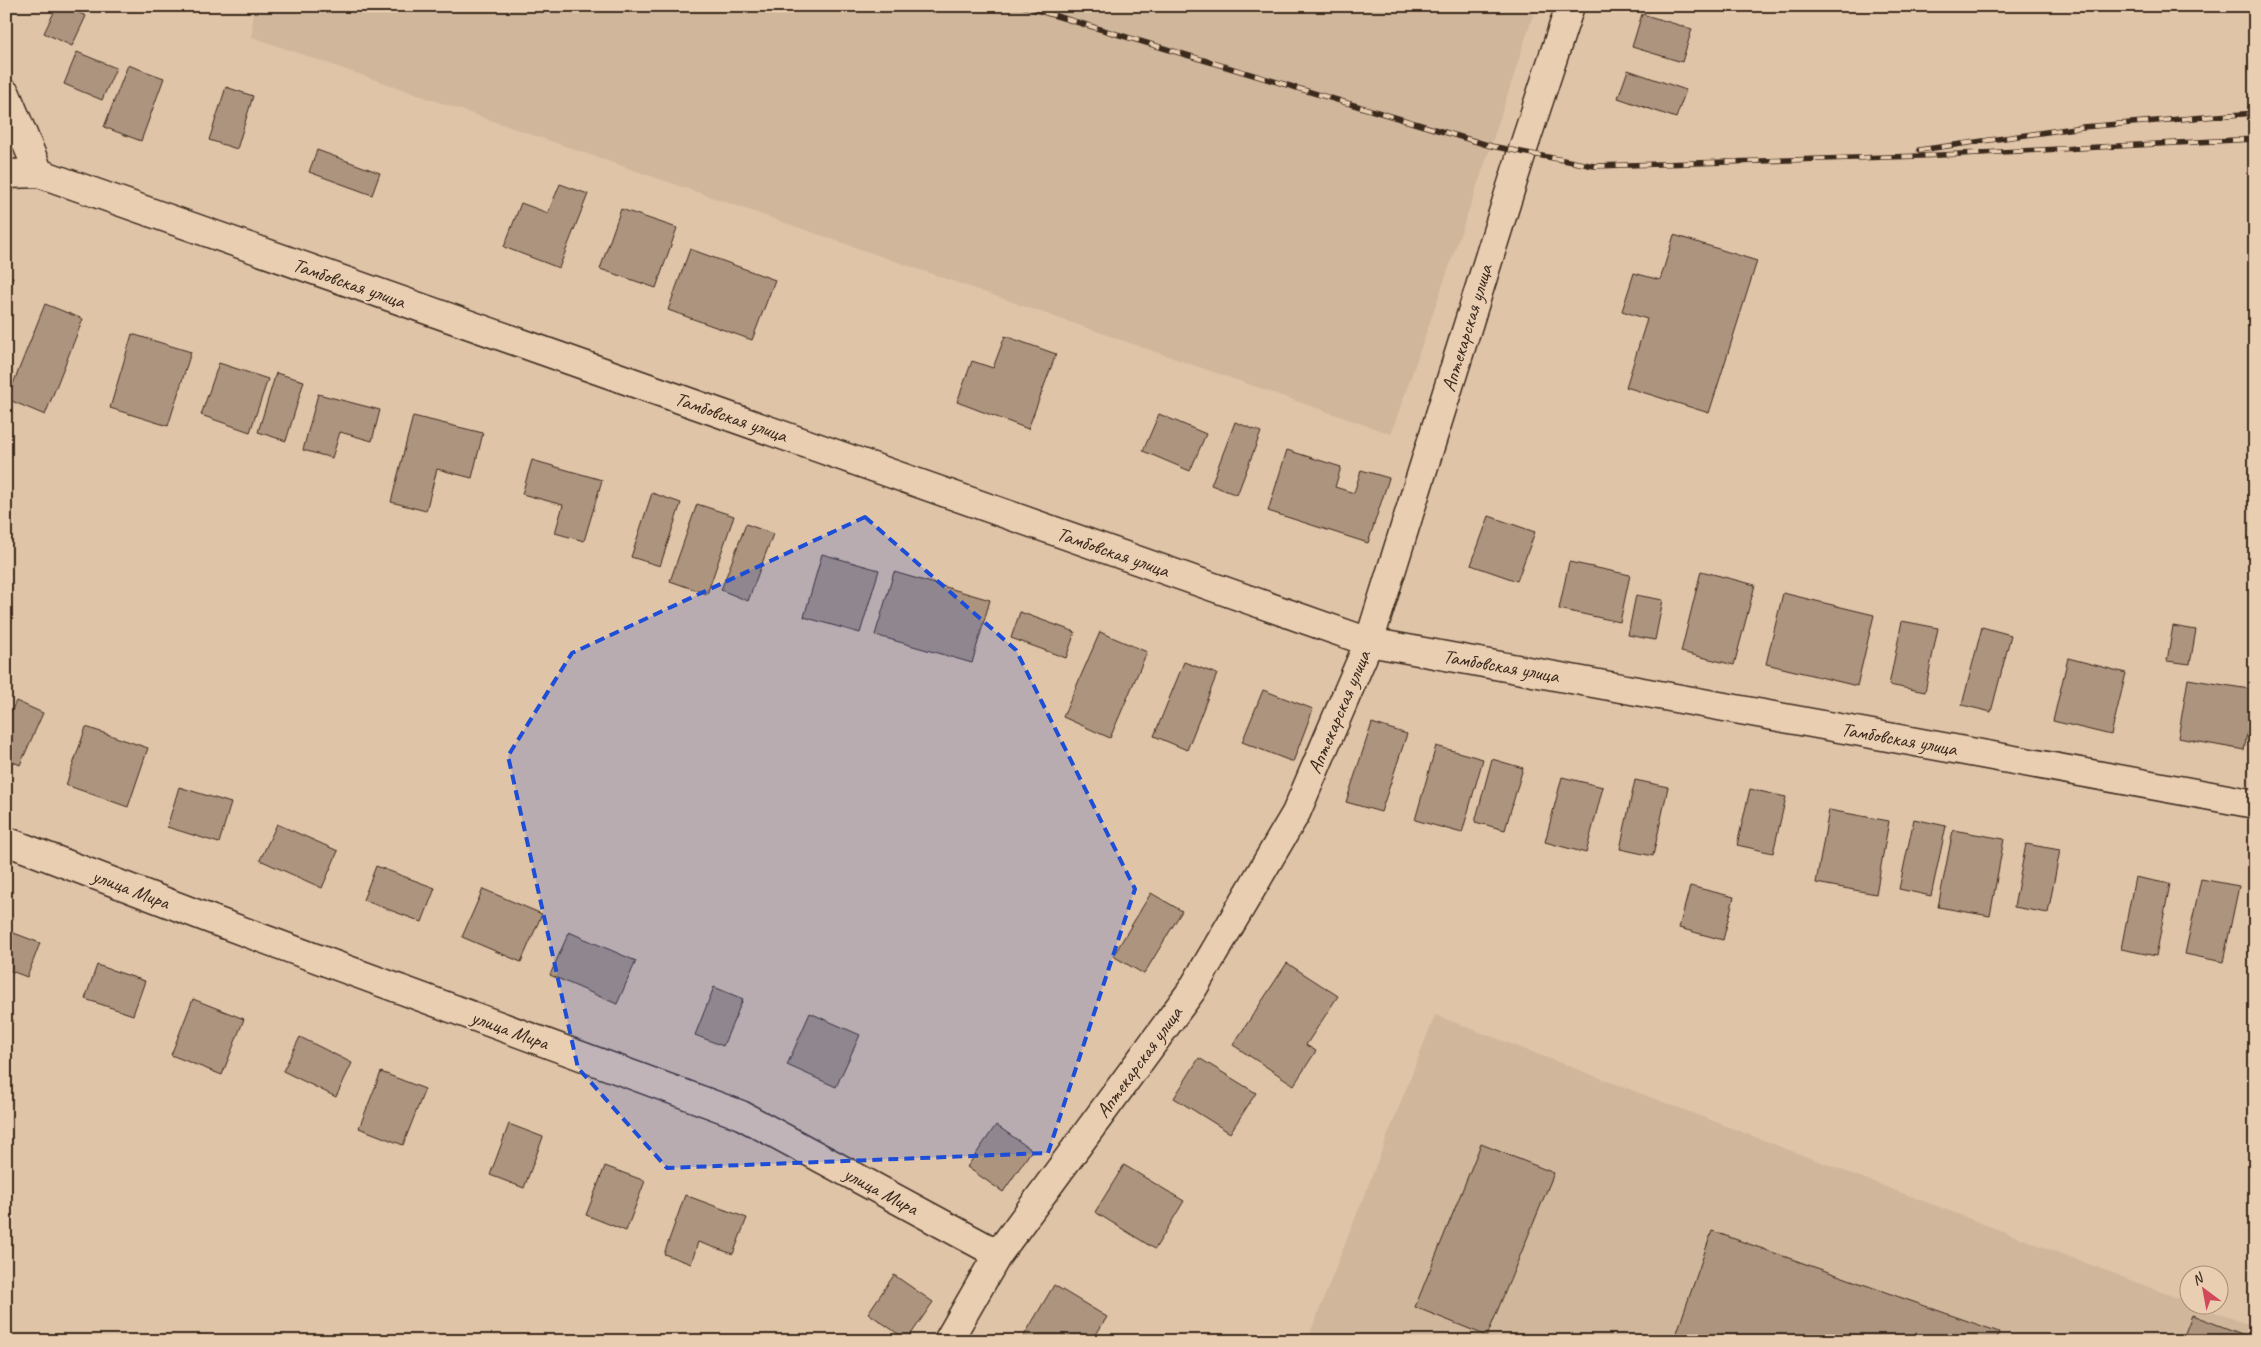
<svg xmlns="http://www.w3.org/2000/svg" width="2261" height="1347" viewBox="0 0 2261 1347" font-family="Caveat,sans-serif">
	<rect width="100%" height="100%" fill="#e0c4a8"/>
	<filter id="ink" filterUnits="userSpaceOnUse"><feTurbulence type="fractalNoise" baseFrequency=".02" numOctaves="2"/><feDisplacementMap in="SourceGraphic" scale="10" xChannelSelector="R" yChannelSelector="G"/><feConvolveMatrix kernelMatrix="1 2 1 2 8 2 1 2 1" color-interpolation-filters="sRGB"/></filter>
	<g filter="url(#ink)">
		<path fill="#d0b69b" d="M253,6H1536L1491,146L1391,434L252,37Z
			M1435,1015L2188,1302V1304L2196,1305L2255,1327V1341H1307Z"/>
		<path fill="#ac947e" stroke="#3b2a1e" d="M57,6H64L86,16L72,46L44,33Z
			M1642,14L1692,29L1682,62L1632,47Z
			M77,52L116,68L102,100L64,84Z
			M128,65L164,78L141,141L104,127Z
			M1628,70L1686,90L1676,118L1618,98Z
			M226,87L253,96L237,149L209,140Z
			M317,150L380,173L372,195L309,172Z
			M560,184L588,194L559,268L504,247L521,203L548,213Z
			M621,209L677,228L656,288L600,269Z
			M1674,235L1757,261L1709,413L1626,387L1647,319L1622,311L1634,273L1660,280Z
			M690,249L775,280L752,340L668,310Z
			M6,274L13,277L6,297Z
			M45,304L83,319L45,415L7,399Z
			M132,334L191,352L168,426L110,408Z
			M1005,336L1056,354L1028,429L957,402L972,361L993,368Z
			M219,363L268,379L250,432L201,415Z
			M276,373L304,381L286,441L258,432Z
			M318,394L380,410L372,441L340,432L332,458L303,450Z
			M1159,414L1206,434L1190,471L1143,451Z
			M413,416L483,433L472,478L437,469L426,511L391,502Z
			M1235,422L1261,432L1237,495L1211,485Z
			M1287,450L1341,467L1335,487L1354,493L1361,470L1389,478L1368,543L1268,511Z
			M532,460L602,480L584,541L555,533L563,505L522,494Z
			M652,493L681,503L660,566L631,557Z
			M697,504L734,516L707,594L670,581Z
			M1489,516L1535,532L1517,581L1471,565Z
			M746,524L773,534L748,601L721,590Z
			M822,554L879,570L860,633L804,617Z
			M1569,562L1630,575L1620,622L1559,609Z
			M1701,571L1755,585L1734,665L1681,652Z
			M894,572L990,600L972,663L875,635Z
			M1783,593L1874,615L1857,686L1766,664Z
			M1636,595L1663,600L1655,640L1628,635Z
			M1020,612L1075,632L1066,658L1011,638Z
			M1902,621L1938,628L1925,692L1889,685Z
			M2173,626L2196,630L2190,664L2167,661Z
			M1982,627L2011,635L1991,712L1962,705Z
			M1100,632L1147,652L1110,738L1063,717Z
			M2068,658L2126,673L2111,735L2053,721Z
			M1184,662L1217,674L1187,750L1154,736Z
			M2188,679L2255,690L2244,750L2178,738Z
			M1263,690L1313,709L1293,762L1242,742Z
			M16,701L43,713L20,765L6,759V722Z
			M1372,723L1407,734L1381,812L1346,802Z
			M86,727L148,748L128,807L66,785Z
			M1436,746L1483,759L1462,833L1415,820Z
			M1492,759L1523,768L1505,830L1475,822Z
			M1562,777L1603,787L1586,853L1545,842Z
			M1635,780L1668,787L1653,856L1620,849Z
			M179,787L231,803L219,843L167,827Z
			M1750,789L1786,797L1773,853L1737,845Z
			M1829,810L1889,821L1876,894L1816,883Z
			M1914,819L1946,826L1931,896L1899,889Z
			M277,824L338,851L322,888L260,860Z
			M1953,830L2004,839L1990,916L1938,907Z
			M2026,844L2060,850L2048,913L2014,907Z
			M376,866L435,888L422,922L363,900Z
			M2135,877L2170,884L2156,956L2121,949Z
			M2201,879L2239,886L2223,962L2185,954Z
			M1690,886L1734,897L1723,940L1679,928Z
			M483,889L542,914L521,962L462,937Z
			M1151,893L1182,911L1144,974L1113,956Z
			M6,930L40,943L27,977L6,969Z
			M569,932L636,961L617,1004L550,975Z
			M1287,963L1338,996L1306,1045L1316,1051L1294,1085L1233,1045Z
			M97,965L145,981L133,1015L85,999Z
			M714,987L743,999L723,1046L695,1035Z
			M193,999L244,1019L222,1075L171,1055Z
			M810,1013L860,1035L836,1087L787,1065Z
			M300,1037L352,1063L336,1097L283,1071Z
			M1199,1058L1256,1093L1230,1133L1174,1098Z
			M381,1072L425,1089L403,1145L359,1128Z
			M509,1124L543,1137L524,1188L490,1175Z
			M996,1125L1032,1150L1003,1192L967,1167Z
			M1481,1144L1554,1173L1487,1336L1415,1307Z
			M1124,1165L1184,1201L1155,1249L1095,1212Z
			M605,1166L645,1181L626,1231L586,1215Z
			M685,1195L747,1218L733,1254L698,1242L691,1264L664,1254Z
			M1712,1231L1999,1332L1996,1341H1674Z
			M894,1275L933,1302L907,1340L868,1313Z
			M1054,1285L1107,1317L1092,1341H1025L1022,1339Z
			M2192,1315L2255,1339V1341H2182Z"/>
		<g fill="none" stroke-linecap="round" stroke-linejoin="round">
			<g stroke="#3b2a1e" stroke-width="31">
				<path id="street" d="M6,94L39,173
					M6,174L39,173L1369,642L2255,804
					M6,841L218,922L741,1115L998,1254
					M948,1341L998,1254L1192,990L1296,813L1369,642L1522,152L1570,6"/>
			</g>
			<use href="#street" stroke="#eaceb1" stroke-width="28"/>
			<g stroke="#3b2a1e" stroke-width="5.5">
				<path id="rail" d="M1023,6L1491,146L1594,166L1921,156L2255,139
					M1919,150L2082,127L2255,113"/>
			</g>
			<use href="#rail" stroke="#eaceb1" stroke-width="4" stroke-dasharray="11" stroke-linecap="butt"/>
		</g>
	</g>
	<path fill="#1d4ed8" fill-opacity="0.2" stroke="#1d4ed8" stroke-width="4" stroke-dasharray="10 6" stroke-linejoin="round" d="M865,517L1016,650L1135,889L1048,1153L667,1168L578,1068L508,756L572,653Z"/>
	<g text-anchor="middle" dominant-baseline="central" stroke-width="4.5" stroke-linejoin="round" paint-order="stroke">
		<g font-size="20" fill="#3b2a1e" stroke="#eaceb1">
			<text transform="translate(349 283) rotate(19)">Тамбовская улица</text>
			<text transform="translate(1467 328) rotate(-73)">Аптекарская улица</text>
			<text transform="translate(731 417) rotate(19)">Тамбовская улица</text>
			<text transform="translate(1113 552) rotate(19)">Тамбовская улица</text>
			<text transform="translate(1501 666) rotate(10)">Тамбовская улица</text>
			<text transform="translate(1339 712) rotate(-67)">Аптекарская улица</text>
			<text transform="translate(1899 739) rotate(10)">Тамбовская улица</text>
			<text transform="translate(131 889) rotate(21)">улица Мира</text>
			<text transform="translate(510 1030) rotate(20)">улица Мира</text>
			<text transform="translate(1139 1062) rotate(-54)">Аптекарская улица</text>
			<text transform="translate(881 1191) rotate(28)">улица Мира</text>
		</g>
	</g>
	<rect width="2261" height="1347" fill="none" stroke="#eaceb1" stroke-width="25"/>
	<rect x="12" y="12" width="2236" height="1322" fill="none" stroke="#3b2a1e" stroke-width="2" filter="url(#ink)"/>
	<g transform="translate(2204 1290) rotate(328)"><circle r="24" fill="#eaceb1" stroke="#a48c76"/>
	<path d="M0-4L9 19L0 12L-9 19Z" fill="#d1495b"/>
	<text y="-8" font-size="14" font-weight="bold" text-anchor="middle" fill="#3b2a1e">N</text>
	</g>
</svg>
